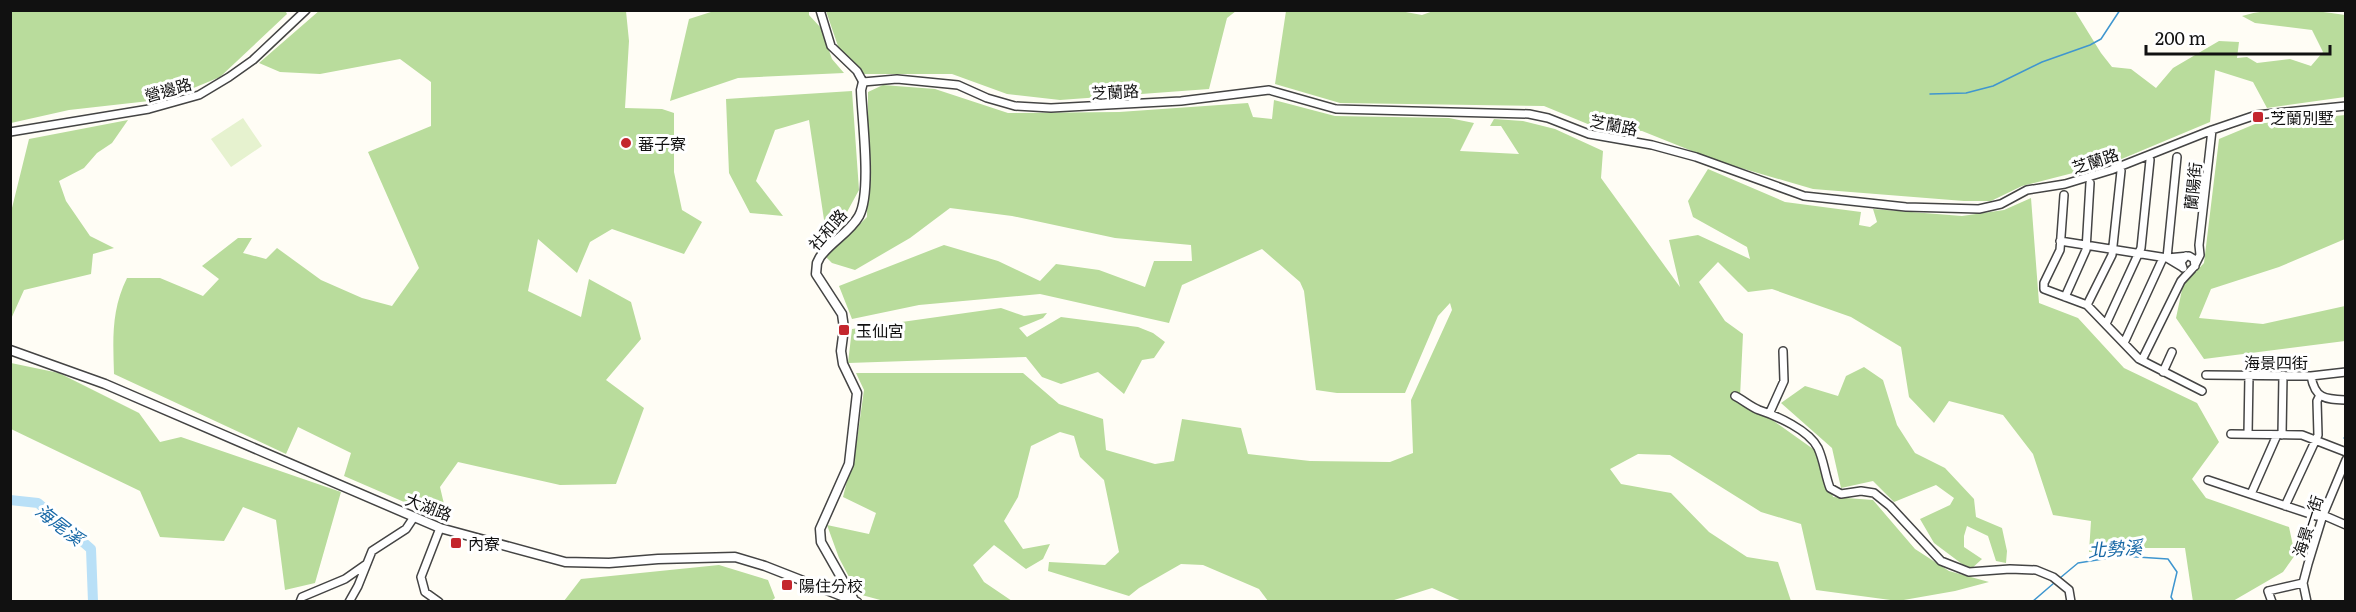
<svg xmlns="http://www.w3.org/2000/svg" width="2356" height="612" viewBox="0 0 2356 612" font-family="Literata,'Noto Sans TC',serif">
	<rect width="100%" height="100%" fill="#fffdf5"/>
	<path fill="#b9dc9c" d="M285,10L287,14L220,77L167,99L69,110L11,123V11Z
		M320,10L626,11L629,41L625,108L662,109L674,113V172L682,210L702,222L684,254L612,229L590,242L577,273L538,239L528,291L581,317L589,279L631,302L641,339L606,380L644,408L616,484L560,485L458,462L440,487L448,521L344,476L351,453L298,427L286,454L114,374C113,340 111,310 127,278H160L203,296L219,279L202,266L238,238H252L243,253L266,259L277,248L321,280L362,298L392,306L419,268L368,152L431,126V82L400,59L320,74L280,72L259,63Z
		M1395,10L1422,15L1436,10L2075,11L2101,53L2112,67L2131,69L2156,88L2173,68L2219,41L2239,42L2237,58L2247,57L2257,63L2290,59L2311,66L2323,52L2312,30L2255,23L2242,16C2276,6 2312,10 2345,15V97L2267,108L2253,82L2215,70L2210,122L2112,163L2022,186L1991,201H1964L1813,189L1717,161L1642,131L1595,127L1544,106L1340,103L1275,84L1286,11Z
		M714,11H809V15L821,28L832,59L844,73L738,78L670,101L689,19Z
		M826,11H1236L1227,18L1209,89L1060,100L1007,94L952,74H864L840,52Z
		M883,85L935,89L1008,113L1119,112L1248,103L1253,117L1272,119L1274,100L1335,116L1449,118L1474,123L1460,151L1519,154L1501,126H1490L1494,119L1523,121L1555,129L1603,151L1601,178L1680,287L1669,240L1698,235L1750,259L1747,247L1693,217L1688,201L1708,169L1785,202L1861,212L1859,225L1870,227L1877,222L1873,209L1962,216L2004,210L2031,198L2039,303L2078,318L2124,368L2197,403L2219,442L2192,479L2206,498L2289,527L2295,555L2283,572L2233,601L2193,602L2185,548H2124L2089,552L2091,521L2053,515L2033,454L2003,415L1949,401L1934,423L1909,397L1901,347L1851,317L1772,289L1748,292L1718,262L1699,282L1725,321L1743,334L1740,397L1823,456L1833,497L1873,500L1915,549L1949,571L1989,582L1955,591L1898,601L1816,590L1801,524L1761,512L1670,455L1638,454L1610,469L1621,484L1671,493L1709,532L1747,557L1778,562L1791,601L1464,602L1432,588L1391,601H1268L1259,589L1203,565L1181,564L1139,588L1129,596L1048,571L1049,562L1105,565L1119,552L1104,480L1080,457L1074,436L1060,432L1031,446L1018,497L1004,521L1023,549L1050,544L1043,559L1026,569L994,545L973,565L984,582L1012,601H884L858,594L839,558L827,525L869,534L876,513L843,497L857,440L864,390L856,373H1023L1059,404L1103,419L1106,450L1155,464L1174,461L1182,419L1241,428L1248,454L1310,461L1390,462L1413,453L1411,400L1452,310L1450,303L1438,316L1405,393H1337L1316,390L1304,291L1300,282L1262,249L1182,285L1169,323L1040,294L919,305L852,319L839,286L944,245L998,261L1040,281L1056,264L1099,270L1145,287L1154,261H1192L1191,245L1115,238L1012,216L950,208L910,238L855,270L832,263L826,257L867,217L868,92Z
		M852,91L859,190L835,234L826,233L809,120L775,130L756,181L783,216L750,213L729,173L726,99Z
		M2345,115V239L2279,267L2211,289L2199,318L2263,324L2345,306V341L2204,359L2176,318L2183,285L2204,263L2219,139L2255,124Z
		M128,120L112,143L97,153L84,168L59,181L66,201L90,236L114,248L93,254L91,274L24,290L11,319V212L29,139Z
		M1001,308L1024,316L1047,313L1043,318L1019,328L1027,337L1061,317L1138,327L1153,333L1165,342L1154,358L1142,360L1124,394L1098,372L1061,384L1042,377L1026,357L848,363L852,329Z
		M11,363L59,373L139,413L160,442L181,437L341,492L315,583L285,590L276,520L243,507L224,541L160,537L140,491L11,429Z
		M1864,367L1883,380L1897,425L1915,453L1945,468L1974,499L1976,517L2002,528L2007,551L2006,563L1996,561L1988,536L1967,526L1964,536V547L1982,559L1970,570L1934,543L1920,519L1950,505L1954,498L1936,485L1894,502L1873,481L1841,488L1832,448L1781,403L1805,386L1838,396L1846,376Z
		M719,565L768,580L775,598L770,602L564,601L581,579Z"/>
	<path fill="#e6f2cf" d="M243,118L262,146L231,167L211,139Z"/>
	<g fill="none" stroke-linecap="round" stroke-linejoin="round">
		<path stroke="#3f96cf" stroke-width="1.5" d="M1930,94L1966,93L1993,86L2042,62L2090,45L2101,39L2120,10
			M2344,438H2346
			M2060,578L2078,563L2122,556L2168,559L2177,572L2171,597L2174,602
			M2032,602L2054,583"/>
		<path stroke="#b9e0f7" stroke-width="10" d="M10,500L38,503L91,549L93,602"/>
		<g stroke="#444" stroke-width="10">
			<path id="minor" d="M820,10L831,46L857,71L863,82L897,79L958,85L987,98L1015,106L1051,108L1181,101L1269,90L1336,109L1529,114L1548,118L1589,134L1652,145L1696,157L1804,196L1906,207L1979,209L2001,204L2027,190L2065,184L2111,170L2212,130L2256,115L2346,106
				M10,132L149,109L199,95L229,77L253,60L306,10
				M2064,195L2060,250L2044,283V289L2087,305L2139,359L2202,391
				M2060,241L2167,258L2182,267
				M2167,258L2177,157
				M2167,258L2189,256L2194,259L2195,266
				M2194,267L2200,255L2199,245L2212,130
				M2183,268L2181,262L2186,256
				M2065,297L2086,250L2090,183
				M2087,305L2112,255L2121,171
				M2106,324L2141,248L2150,160
				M2124,343L2163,258
				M2142,360L2181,281L2192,269
				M2163,372L2172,352
				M2206,375L2311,376L2346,372
				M2311,376C2315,399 2325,399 2346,400
				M1735,396C1743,400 1751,407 1759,410C1777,416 1809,430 1818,448C1824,461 1825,475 1830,488L1841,494L1861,491L1874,493L1890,506L1941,561L1969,572L2010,569L2036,570L2053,577L2069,590L2071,602
				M1770,412L1784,381L1783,351
				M2231,434L2302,435L2346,452
				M2248,434L2249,375
				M2282,435L2283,375
				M2208,480L2316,516L2323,515L2346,525
				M2251,494L2277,435
				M2285,506L2318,435L2317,401L2320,395
				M300,602L302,597L345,579L365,565
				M349,602L358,586L372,551L406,529L414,517
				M439,602L425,592L421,577L440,528
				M2272,602L2268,591L2303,583
				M2307,602L2303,583L2308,564L2323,515L2346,460"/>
		</g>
		<g stroke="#444" stroke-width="11">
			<path id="tertiary" d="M10,350L105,384L440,528L565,562L609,563L658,559L735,557L765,566L857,602
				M854,600L821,542L820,529L849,464L857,393L843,364L841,351L844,328L842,314L816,274L817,263L820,257C831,242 850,232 859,216C872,192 862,119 861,90L863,82"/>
		</g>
		<use href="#minor" stroke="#fff" stroke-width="7"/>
		<use href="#tertiary" stroke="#fff" stroke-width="8"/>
	</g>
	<g fill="#c4262e" stroke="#fff" stroke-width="2">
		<rect x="2252" y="111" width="12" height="12" rx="3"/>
		<circle cx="626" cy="143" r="6"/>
		<rect x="838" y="324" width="12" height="12" rx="3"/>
		<rect x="450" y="537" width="12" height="12" rx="3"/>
		<rect x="781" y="579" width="12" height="12" rx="3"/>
	</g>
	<g text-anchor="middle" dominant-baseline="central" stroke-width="6" stroke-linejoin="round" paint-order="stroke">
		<g font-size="16" fill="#111" stroke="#fff">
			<text transform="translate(168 89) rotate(-16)">營邊路</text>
			<text transform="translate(1115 91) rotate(-3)">芝蘭路</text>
			<text transform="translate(1614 124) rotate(11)">芝蘭路</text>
			<text transform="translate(2095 160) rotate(-18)">芝蘭路</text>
			<text transform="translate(2192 186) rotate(-84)">蘭陽街</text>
			<text transform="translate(827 229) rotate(-49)">社和路</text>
			<text x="2276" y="362">海景四街</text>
			<text transform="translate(429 506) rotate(21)">大湖路</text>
			<text transform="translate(2307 526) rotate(-72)">海景一街</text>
		</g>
		<g font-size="16" fill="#111" stroke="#fff" text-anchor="start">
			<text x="2270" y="117">芝蘭別墅</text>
			<text x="638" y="143">蕃子寮</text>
			<text x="856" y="330">玉仙宮</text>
			<text x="468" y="543">內寮</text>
			<text x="799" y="585">陽住分校</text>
		</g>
		<g font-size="18" font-style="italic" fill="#1768a6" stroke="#fff">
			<text transform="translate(60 524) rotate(38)">海尾溪</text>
			<text transform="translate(2115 548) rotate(-4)">北勢溪</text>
		</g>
	</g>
	<rect width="2356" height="612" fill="none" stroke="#111111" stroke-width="24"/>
	<path d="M2146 45v9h184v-9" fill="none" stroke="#111111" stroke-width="3"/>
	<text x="2155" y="45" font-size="18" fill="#111111" stroke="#ffffff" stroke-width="4.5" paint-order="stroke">200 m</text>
</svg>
